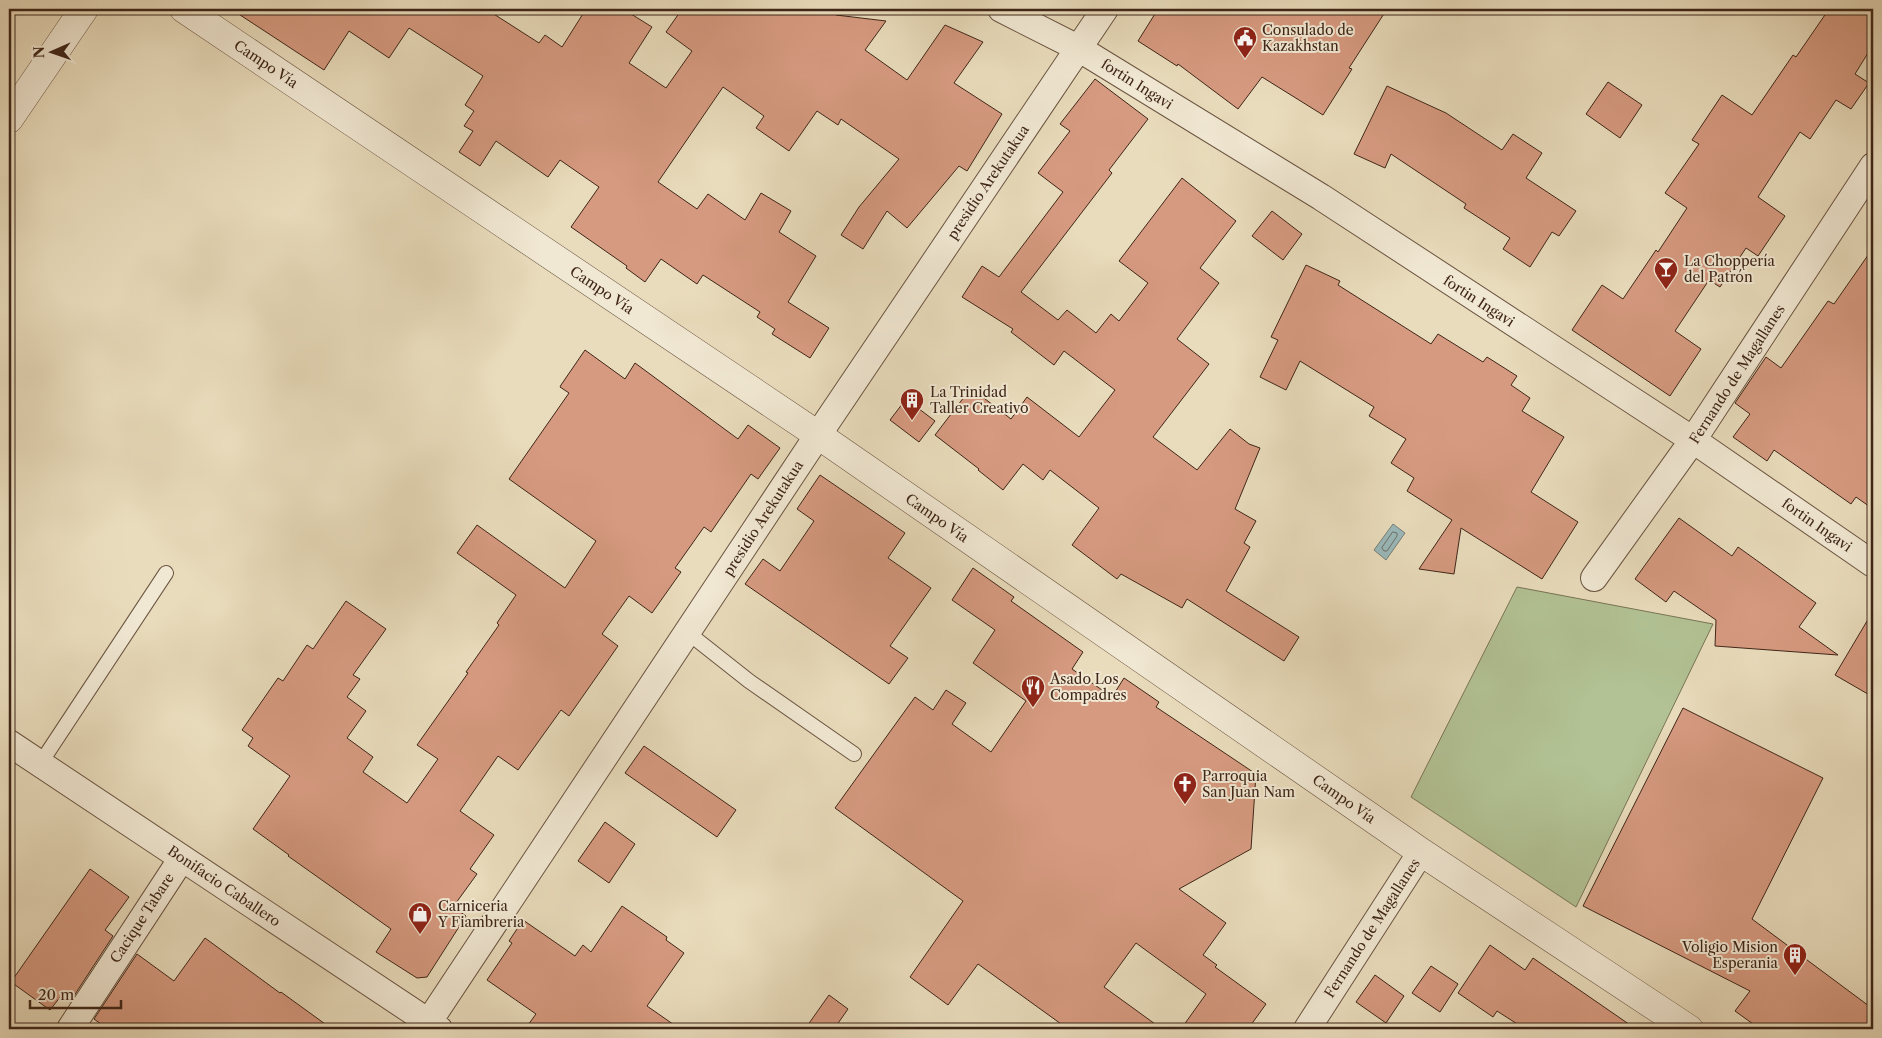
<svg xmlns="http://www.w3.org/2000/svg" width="1882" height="1038" viewBox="0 0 1882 1038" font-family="'Libre Caslon Text',serif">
	<rect width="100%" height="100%" fill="#e9dcbc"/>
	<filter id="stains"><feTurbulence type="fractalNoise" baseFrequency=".004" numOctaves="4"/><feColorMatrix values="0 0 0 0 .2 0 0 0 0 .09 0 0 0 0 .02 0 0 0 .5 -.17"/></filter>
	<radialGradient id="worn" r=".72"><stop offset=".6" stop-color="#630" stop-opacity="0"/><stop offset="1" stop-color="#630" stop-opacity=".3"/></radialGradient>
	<path fill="#b2c294" stroke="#787456" d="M1517,587L1713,624L1576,907L1411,797Z"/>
	<path fill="#9ab9ba" stroke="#767e79" d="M1393,524L1405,533L1386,560L1374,550Z"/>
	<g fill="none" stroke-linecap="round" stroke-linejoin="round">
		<path stroke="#6c7069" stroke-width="1" d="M1393,532L1397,533V536L1387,551H1384L1382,548Z"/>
	</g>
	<path fill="#d69a80" stroke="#3f2618" d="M231,9H486L539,43L545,35L562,47L586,9H623L652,27L629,63L666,88L692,51L666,32L682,9H840L836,15L886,21L865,50L907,80L945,25L983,42L954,83L1002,114L967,171L959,166L907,228L887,211L863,249L841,235L859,207L899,159L841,119L838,125L817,111L789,151L756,128L764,116L723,87L658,182L697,209L708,194L745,220L761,193L791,211L779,232L816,256L788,302L829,328L810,358L772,334L775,329L757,317L760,312L703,275L697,284L661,259L645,282L626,268L627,266L571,227L599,187L560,160L548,177L496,141L480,166L459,152L473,131L464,126L474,111L465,105L483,76L409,28L389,58L349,31L324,70Z
		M1158,9H1387L1349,68L1352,69L1323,115L1262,77L1238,109L1178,64L1177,66L1138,41Z
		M1829,9H1873V45L1855,74L1869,83L1851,109L1836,100L1810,139L1800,132L1758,197L1785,216L1758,256L1746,248L1720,287L1709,280L1675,331L1701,349L1670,396L1572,330L1602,285L1623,299L1656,250L1658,252L1687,208L1665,193L1699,144L1692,140L1722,95L1752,115L1793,55L1796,57Z
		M1095,79L1148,119L1109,170L1112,173L1021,292L1058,320L1067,310L1096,333L1111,314L1119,321L1148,283L1119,261L1182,178L1236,221L1200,268L1219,283L1177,339L1209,364L1153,437L1197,470L1230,429L1249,444L1260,448L1235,509L1256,521L1244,543L1250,547L1226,591L1299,637L1284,661L1187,599L1182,608L1121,574L1117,579L1072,545L1099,508L1050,470L1043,480L1023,464L1003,490L978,470L979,469L935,435L971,388L1011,419L1027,397L1079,437L1115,390L1064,351L1054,365L1011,332L1013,329L962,297L982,266L999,277L1063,192L1038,173L1070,131L1060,124Z
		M1608,82L1642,105L1620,138L1586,114Z
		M1387,86L1446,113L1502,150L1513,134L1542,153L1526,178L1576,211L1559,236L1552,232L1530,267L1503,249L1510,238L1464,208L1466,204L1391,154L1385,168L1354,154Z
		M1272,211L1302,234L1283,260L1252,236Z
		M1873,248V509L1856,497L1851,504L1774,450L1767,461L1733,437L1750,414L1735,403L1766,357L1781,368L1828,301L1834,304Z
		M1306,265L1340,281L1338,285L1431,344L1438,334L1483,362L1487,357L1517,376L1511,385L1530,398L1522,411L1564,437L1531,492L1578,522L1542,579L1461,528L1454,574L1419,569L1452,520L1407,491L1414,478L1391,463L1406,439L1369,416L1374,407L1300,361L1286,390L1260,377L1278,340L1271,337Z
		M585,350L625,379L635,363L738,439L748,425L780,448L758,479L751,474L711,532L704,527L675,568L681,572L652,613L629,596L602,634L618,646L569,716L561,710L518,770L498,756L460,811L494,835L470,869L477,874L453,907L466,916L427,977L417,978L376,952L391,929L288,856L289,855L253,829L290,776L248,746L253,738L242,730L278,678L283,681L307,645L313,649L346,601L386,629L353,675L360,679L347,697L366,711L347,738L373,757L363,772L407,803L438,759L417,745L468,673L466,672L499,625L497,623L516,595L457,553L477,525L565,588L596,541L509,479L569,393L560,387L561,385Z
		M906,399L935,421L919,442L890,420Z
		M820,475L905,533L888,558L931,588L890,646L908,658L889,684L745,584L763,559L780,571L814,521L797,509Z
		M1679,518L1732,556L1738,547L1816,603L1799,627L1838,655L1715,646L1716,620L1674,591L1666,602L1635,579Z
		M973,568L1014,597L1011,601L1083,652L1072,669L1112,697L1124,678L1159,702L1156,707L1256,774L1251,849L1179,889L1226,923L1203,955L1217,965L1215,967L1266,1004L1248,1029H1181L1206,994L1136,943L1104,987L1162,1029H1068L978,964L948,1005L910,977L963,901L835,808L915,697L933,710L946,690L966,703L952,724L991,752L1026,701L973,663L995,630L952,600Z
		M1873,611V697L1835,675Z
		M1683,708L1823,778L1752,919L1873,1009V1029H1760L1735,1011L1750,991L1583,906Z
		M644,746L736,810L717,837L625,773Z
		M605,822L635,844L609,883L578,861Z
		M90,869L129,897L105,930L113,936L70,1002L61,996L50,1010L11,982Z
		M622,906L667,937L666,940L684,953L647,1006L680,1029H525L536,1014L487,980L512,943L509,941L523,920L575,956L583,945L591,952Z
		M205,938L280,993L281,992L332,1029H108L94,1019L137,954L174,981Z
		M1490,945L1525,970L1533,958L1636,1029H1525L1497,1011L1493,1017L1458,993Z
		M1431,966L1458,984L1440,1012L1412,993Z
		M1375,975L1404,996L1386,1023L1356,1002Z
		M829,995L848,1009L834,1029H805Z"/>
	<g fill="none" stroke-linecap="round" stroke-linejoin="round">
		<g stroke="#6a5441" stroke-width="16">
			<path id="service" d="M687,632L749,681L854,754
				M40,764L166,573"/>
		</g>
		<g stroke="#6a5441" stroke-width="28">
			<path id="minor" d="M1001,9L1078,48L1321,197L1693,440L1873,564
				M1594,578L1693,440L1873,166
				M9,743L439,1029
				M70,1029L182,858
				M424,1029L818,435L1105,9
				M1307,1029L1421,852"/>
		</g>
		<g stroke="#6a5441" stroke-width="29">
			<path id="tertiary" d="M184,9L818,435L1421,852L1689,1029
				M9,119L84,9"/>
		</g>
		<use href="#service" stroke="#f1e8d3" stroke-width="14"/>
		<use href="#minor" stroke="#f1e8d3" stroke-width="26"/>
		<use href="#tertiary" stroke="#f1e8d3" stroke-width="28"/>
	</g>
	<defs>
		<g id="civic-pin" transform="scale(1.25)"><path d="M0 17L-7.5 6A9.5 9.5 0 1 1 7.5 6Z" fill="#8f2418" stroke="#f1e8d3"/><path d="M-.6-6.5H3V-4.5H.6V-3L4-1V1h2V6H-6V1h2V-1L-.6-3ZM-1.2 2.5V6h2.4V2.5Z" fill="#fff"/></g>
		<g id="bar-pin" transform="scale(1.25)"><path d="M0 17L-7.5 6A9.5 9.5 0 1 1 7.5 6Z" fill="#8f2418" stroke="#f1e8d3"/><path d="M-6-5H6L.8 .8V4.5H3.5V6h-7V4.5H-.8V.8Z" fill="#fff"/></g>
		<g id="building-pin" transform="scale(1.25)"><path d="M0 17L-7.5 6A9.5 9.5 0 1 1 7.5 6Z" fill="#8f2418" stroke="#f1e8d3"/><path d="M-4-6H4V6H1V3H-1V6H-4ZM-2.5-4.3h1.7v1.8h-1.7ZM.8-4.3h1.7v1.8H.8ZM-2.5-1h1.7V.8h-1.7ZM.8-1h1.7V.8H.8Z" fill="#fff"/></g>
		<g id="restaurant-pin" transform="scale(1.25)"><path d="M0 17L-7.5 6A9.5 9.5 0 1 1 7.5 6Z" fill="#8f2418" stroke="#f1e8d3"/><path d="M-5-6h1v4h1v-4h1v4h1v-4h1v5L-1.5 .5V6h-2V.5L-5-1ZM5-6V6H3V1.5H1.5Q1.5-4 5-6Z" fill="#fff"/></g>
		<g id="church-pin" transform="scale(1.25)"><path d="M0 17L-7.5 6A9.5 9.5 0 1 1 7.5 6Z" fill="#8f2418" stroke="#f1e8d3"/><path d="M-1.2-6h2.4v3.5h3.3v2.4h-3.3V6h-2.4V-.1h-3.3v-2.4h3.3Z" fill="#fff"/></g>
		<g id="shop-pin" transform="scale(1.25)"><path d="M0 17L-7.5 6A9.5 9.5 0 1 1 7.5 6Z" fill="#8f2418" stroke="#f1e8d3"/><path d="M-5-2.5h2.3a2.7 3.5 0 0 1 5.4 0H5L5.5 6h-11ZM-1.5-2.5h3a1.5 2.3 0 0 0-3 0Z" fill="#fff"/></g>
	</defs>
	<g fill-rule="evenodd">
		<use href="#civic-pin" x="1245" y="38"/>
		<use href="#bar-pin" x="1666" y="269"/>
		<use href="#building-pin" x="912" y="400"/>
		<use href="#restaurant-pin" x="1033" y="687"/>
		<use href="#church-pin" x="1185" y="784"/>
		<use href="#shop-pin" x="420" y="914"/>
		<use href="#building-pin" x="1795" y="955"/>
	</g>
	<g text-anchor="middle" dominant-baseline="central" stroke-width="4" stroke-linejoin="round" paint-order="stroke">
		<g font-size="14" fill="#3f2618" stroke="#f1e8d3" text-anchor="start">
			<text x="1262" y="30">Consulado de<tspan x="1262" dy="16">Kazakhstan</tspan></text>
			<text x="1684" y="261">La Choppería<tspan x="1684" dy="16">del Patrón</tspan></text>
			<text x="930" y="392">La Trinidad<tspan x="930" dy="16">Taller Creativo</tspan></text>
			<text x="1050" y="679">Asado Los<tspan x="1050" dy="16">Compadres</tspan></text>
			<text x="1202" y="776">Parroquia<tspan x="1202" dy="16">San Juan Nam</tspan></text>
			<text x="438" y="906">Carniceria<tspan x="438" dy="16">Y Fiambreria</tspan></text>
			<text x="1778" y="947" text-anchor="end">Voligio Mision<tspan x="1778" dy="16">Esperania</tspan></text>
		</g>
		<g font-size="14" fill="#3f2618" stroke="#f1e8d3">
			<text transform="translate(266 64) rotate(34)">Campo Vía</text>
			<text transform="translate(1137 84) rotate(32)">fortin Ingavi</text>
			<text transform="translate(988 182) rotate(-56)">presidio Arekutakua</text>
			<text transform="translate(602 290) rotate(34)">Campo Vía</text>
			<text transform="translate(1479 301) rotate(33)">fortin Ingavi</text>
			<text transform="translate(1737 374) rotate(-57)">Fernando de Magallanes</text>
			<text transform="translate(763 518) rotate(-57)">presidio Arekutakua</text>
			<text transform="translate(937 518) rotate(35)">Campo Vía</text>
			<text transform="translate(1817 525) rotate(35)">fortin Ingavi</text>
			<text transform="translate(1344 799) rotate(35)">Campo Vía</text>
			<text transform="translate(224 886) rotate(34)">Bonifacio Caballero</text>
			<text transform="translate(142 918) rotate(-57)">Cacique Tabare</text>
			<text transform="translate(1372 928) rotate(-57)">Fernando de Magallanes</text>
		</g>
	</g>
	<rect width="1882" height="1038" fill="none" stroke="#e9dcbc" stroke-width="30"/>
	<rect x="10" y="10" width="1862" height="1018" fill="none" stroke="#3f2618" stroke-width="2.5"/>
	<rect x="15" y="15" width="1852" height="1008" fill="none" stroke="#3f2618"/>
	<g transform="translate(52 52) rotate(268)" stroke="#f1e8d3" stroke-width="4" paint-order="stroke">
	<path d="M0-4L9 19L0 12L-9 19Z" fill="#3f2618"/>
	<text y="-8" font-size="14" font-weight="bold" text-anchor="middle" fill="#3f2618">N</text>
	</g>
	<path d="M30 1000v8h91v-8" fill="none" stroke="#3f2618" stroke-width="2.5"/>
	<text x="38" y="1000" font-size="15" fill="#3f2618" stroke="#f1e8d3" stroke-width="4" paint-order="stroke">20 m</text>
	<rect width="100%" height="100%" filter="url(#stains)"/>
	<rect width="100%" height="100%" fill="url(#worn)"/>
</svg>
